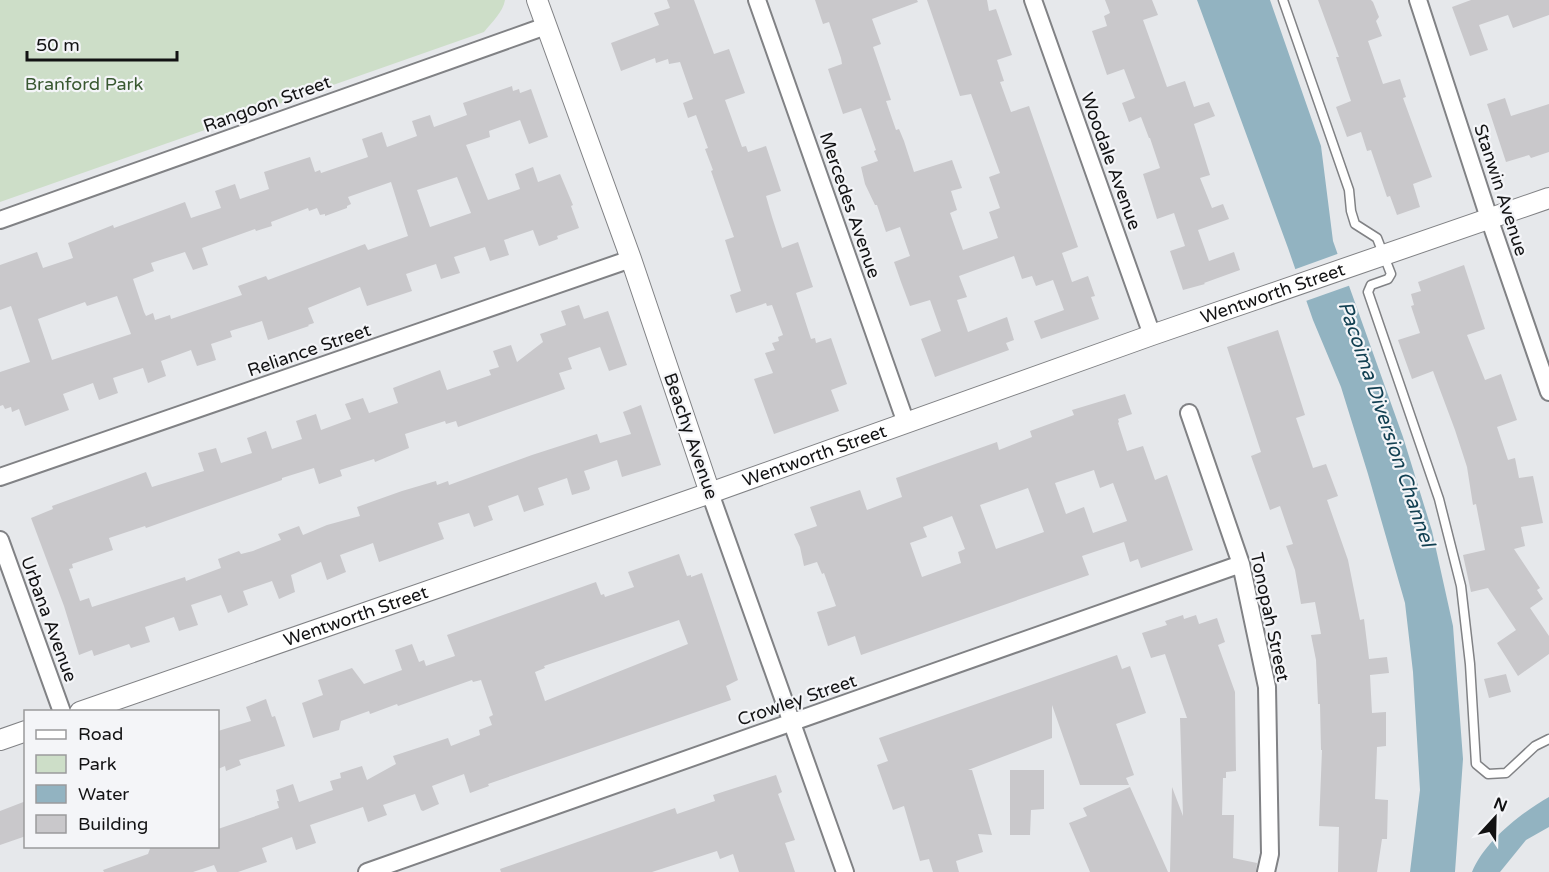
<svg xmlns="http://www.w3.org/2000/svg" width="1549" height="872" viewBox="0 0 1549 872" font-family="'Varela Round',sans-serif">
	<rect width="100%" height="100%" fill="#e6e8eb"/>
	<path fill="#cddec8" d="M0,0H505C503,12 492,22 484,32L0,202Z"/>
	<path fill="#92b3c1" d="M1197,0H1270L1321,146L1333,241L1403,437L1432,531L1453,626L1463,759L1455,872H1410L1420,790L1413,672L1405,603L1368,474L1341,387L1313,320L1288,248Z
		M1549,797V827L1526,840L1500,872H1472C1485,841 1521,813 1549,797Z"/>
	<path fill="#e6e8eb" d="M1340,253L1351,285L1303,302L1293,270Z"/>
	<path fill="#c9c8cb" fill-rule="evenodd" d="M667,0H694L714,54L729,49L745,93L725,100L742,147L746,146L748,152L766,146L781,191L766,196L772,217L782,248L798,242L813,287L796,293L811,339L815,338L816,343L831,338L847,384L831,390L839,411L774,434L754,379L773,373L765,353L775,350L772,343L779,341L778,337L783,335L772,305L767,306L766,303L736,313L730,295L741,291L725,240L734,237L711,171L713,170L705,149L708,148L696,115L688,118L683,103L693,99L680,62L669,64L668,59L656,63L655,58L621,71L611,43L659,25L654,13L670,8Z
		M815,0H917L918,2L872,19L881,44L873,47L891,100L886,101L896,130L899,129L904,141L914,172L952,160L962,188L951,191L957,210L950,213L963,250L998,238L989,212L1000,208L989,177L1000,173L971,94L960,96L927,0H987L989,11L996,9L1012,55L997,60L1004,81L1000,82L1011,112L1029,106L1078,247L1062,253L1072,282L1088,276L1095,296L1091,297L1099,319L1041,339L1034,321L1064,310L1053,280L1036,286L1032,276L1022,279L1014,256L959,276L967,297L957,300L968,332L1007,317L1014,340L1006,343L1009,350L935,377L921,339L941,331L930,300L910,306L901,282L894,262L910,256L900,227L886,232L877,205H875L865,184L861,167L878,161L874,151L876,150L861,108L843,114L828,69L842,64L841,58L829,22L823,24Z
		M1105,0H1152L1158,15L1143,20L1167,87L1185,81L1194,107L1209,102L1215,116L1194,124L1210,175L1200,178L1212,208L1223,204L1229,219L1198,230L1209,261L1234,252L1240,270L1204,283L1205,284L1183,290L1170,251L1185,246L1174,213L1157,219L1143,174L1160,168L1150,138H1149L1141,117L1129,122L1122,103L1135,98L1124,69L1107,75L1092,31L1107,26L1104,16L1110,13Z
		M1318,0H1371L1373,2L1379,17L1376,21L1382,36L1368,41L1383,84L1400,79L1406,97L1403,98L1432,177L1413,184L1420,207L1397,215L1390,196L1387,197L1371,150L1367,151L1361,132L1347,137L1336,107L1351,101L1336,57H1339Z
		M1471,0H1549V15L1513,28L1508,15L1479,25L1488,50L1470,56L1452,7Z
		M512,86L513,91L519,89L520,93L531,89L548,137L529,144L520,120L489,131L490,137L466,145L488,200L520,189L515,174L533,167L538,182L560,174L573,205L571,206L579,228L557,236L558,239L539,246L533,230L504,240L509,255L490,261L485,247L454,257L460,273L441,279L436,264L406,274L412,291L367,306L360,287L308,308L314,323L308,325L309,326L268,340L262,321L230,331L232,337L211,344L216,360L197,366L191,350L161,361L166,376L148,383L143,368L113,378L118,393L99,400L93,383L63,394L69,410L25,426L19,409L12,412L11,407L5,409L3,405L0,406V372L30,362L11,306L0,310V265L37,252L43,268L73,258L68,243L113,225L114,228L185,202L191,218L221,208L215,191L235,184L240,199L269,189L264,172L310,157L315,172L320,170L321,173L368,157L362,139L382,132L387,147L417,136L412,121L430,115L434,127L467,115L463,103ZM457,177L471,213L430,227L417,190ZM391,182L408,236L368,250L365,244L268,280L266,276L238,286L242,295L171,319L170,315L155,320L153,313L146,316L144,312L133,279L154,271L151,263L185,252L193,270L208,265L202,248L255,229L256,231L272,226L271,222L308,208L309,211L317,208L320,215L325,214V216L347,208V206L351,204L348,197ZM117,296L131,334L52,360L38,319L85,302L87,306Z
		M1505,98L1511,116L1549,104V152L1531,158L1529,155L1506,162L1487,104Z
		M1464,265L1485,329L1467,335L1485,380L1501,374L1517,420L1497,427L1508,460L1515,458L1519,478L1533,476L1543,523L1521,527L1525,546L1514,549L1540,588L1537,590L1543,599L1530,608L1549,636V654L1518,676L1497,643L1516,630L1488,588L1471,592L1463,555L1485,550L1476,504L1473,505L1467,467L1455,430L1433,371L1412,379L1398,340L1420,333L1411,306L1414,305L1411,294L1421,291L1418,282Z
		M579,305L584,319L608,311L627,365L609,371L600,347L568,358L572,369L559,373L565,389L458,427L456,421L446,424L445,421L405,434L409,448L375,462L374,459L340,470L342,476L319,484L314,468L282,478V480L146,528L145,526L109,538L113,550L72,564L73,568L69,569L80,601L89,598L92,607L185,577L186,581L221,568L218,559L239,551L241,554L253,551L281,540L278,534L299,526L303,535L327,525L360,516L357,507L402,491L436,481L437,485L448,481L449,485L532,455L597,434L600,443L631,434L623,412L641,405L661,465L622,477L617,460L584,471L590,488L589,490L572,495L567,478L538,488L544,505L524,512L518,495L488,506L493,520L474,527L469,513L438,523L444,539L379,562L373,543L340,555L346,572L327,580L321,562L291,575L295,592L279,599L272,581L243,591L248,605L228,613L221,595L191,605L198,625L179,631L174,617L145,627L150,642L131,648L129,644L94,656L92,650L79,655L64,606L31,518L53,509L52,506L146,472L152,487L204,471L198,453L216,448L221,463L252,453L247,438L266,431L272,449L302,439L296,421L316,414L321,430L351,419L345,404L363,398L369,413L398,403L393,388L440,370L447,390L491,375L489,370L499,367L493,351L511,345L517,362L543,342L540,334L566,325L561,311Z
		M1278,330L1305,415L1296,418L1313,468L1326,464L1338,496L1327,500L1348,560L1360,620L1364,619L1369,659L1387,657L1389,673L1370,675L1372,713L1386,712V746L1377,747L1375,799L1388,800L1387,839H1382L1377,872H1338L1339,827L1319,826L1322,750H1321L1320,704H1318L1316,660L1311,635L1321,634L1315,602L1301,604L1295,570L1286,546L1293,544L1280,506L1270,510L1251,456L1261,452L1227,347Z
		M1125,394L1132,414L1118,419L1119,422L1118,423L1127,451L1143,446L1155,480L1167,475L1193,550L1141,568L1138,559L1130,562L1124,542L1082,556L1089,575L861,655L855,636L828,646L817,612L836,606L824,573L822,574L817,562L804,566L800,547L794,534L817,526L810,507L860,490L867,510L902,497L896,478L997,442L999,450L1032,437L1030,431L1074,415L1072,410ZM1094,470L1100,488L1113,483L1127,521L1093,533L1084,507L1066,514L1055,483ZM1028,488L1044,532L996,549L980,505ZM952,516L965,549L958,552L961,563L922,577L910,543L927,537L923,527Z
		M679,554L687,576L691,575V577L702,573L738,680L726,686L731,700L488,784L489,786L470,793L464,774L432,786L439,804L423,811L421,810L415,794L383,805L387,815L368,822L363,807L310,825L316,843L296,850L292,837L262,848L267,862L238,872H217L214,865L193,872H104L103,870L148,854L151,846H218V829L279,808L277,801H279L276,790L293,784L299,802L333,790L330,781L341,778L340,773L362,766L367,780L396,764L393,756L448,738L451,746L480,735L479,730L492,725L489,717L493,715L481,680L473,682L472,680L398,706L397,704L370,714L369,711L341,721L339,730L313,738L302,703L323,695L318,680L352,668L364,684L402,670L395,650L412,644L419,662L424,660L426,666L455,656L447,635L596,582L601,595L604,594L605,597L634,587L628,572ZM679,620L688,644L545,701L535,672L545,668L544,666Z
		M1183,615L1184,619L1196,615L1199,624L1217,618L1225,642L1218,645L1235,692L1236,771L1226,772V778H1223L1222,815H1234L1233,858L1257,863L1256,872H1170L1172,787L1183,816L1180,718H1187L1165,654L1151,658L1142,633L1167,625L1165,621Z
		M1117,655L1122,669L1130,666L1146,713L1116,724L1134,775L1126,778L1129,785H1080L1052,705V738L968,770H972L992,835L978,834L983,852L956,861L959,872H933L929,859L920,861L904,806L893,810L877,765L888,761L879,738Z
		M1506,674L1511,692L1489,698L1484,679Z
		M266,699L272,717L275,716L285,746L239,760L241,765L226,771L225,766L218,769V731L251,721L246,707Z
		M1010,770H1044V809L1031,810L1030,835H1010Z
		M776,775L782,792L778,794L795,840L785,843L795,872H739L733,854L720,859L717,851L652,872H501L500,869L675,808L677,814L715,801L713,795Z
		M1130,787L1168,872H1090L1069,823L1087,816L1083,808Z
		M26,801V836L0,845V811Z"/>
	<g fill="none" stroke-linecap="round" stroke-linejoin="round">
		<g stroke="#818285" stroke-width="11">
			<path id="service" d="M1283,0L1349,190L1351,211L1355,224L1377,238L1391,274L1388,279L1371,285L1368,292L1439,499L1461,586L1470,664L1476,764L1488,774L1506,773L1535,746L1549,739"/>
		</g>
		<g stroke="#818285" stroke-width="20">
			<path id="minor" d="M757,0L906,423
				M1033,0L1152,335
				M1418,0L1489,218L1549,392
				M0,220L546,26
				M1189,413L1241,564L1267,687L1270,854L1266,872
				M0,477L631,259
				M710,493L845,872
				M0,540L62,712
				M367,872L1241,564"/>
		</g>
		<g stroke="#818285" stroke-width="22">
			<g id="tertiary">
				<path d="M537,0L631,259L710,493"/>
				<path id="s1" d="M80,712L710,493L1152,335L1549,198"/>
				<path d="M0,740L26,731"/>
			</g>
		</g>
		<use href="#service" stroke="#fff" stroke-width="8"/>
		<use href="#minor" stroke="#fff" stroke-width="16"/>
		<use href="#tertiary" stroke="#fff" stroke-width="20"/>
	</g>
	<g text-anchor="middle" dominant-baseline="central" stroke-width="4.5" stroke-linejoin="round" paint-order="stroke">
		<g font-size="18" fill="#395831" stroke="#f4f5f8">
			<text x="84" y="84">Branford Park</text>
		</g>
		<g font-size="18" fill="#121213" stroke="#f4f5f8">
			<text transform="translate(267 104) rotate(-20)">Rangoon Street</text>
			<text transform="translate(1111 161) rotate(70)">Woodale Avenue</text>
			<text transform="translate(1501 190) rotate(72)">Stanwin Avenue</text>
			<text transform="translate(850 205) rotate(71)">Mercedes Avenue</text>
			<text stroke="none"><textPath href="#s1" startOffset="1264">Wentworth Street</textPath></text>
			<text transform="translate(309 350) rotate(-19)">Reliance Street</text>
			<text transform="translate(691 436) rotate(71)">Beachy Avenue</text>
			<text stroke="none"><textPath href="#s1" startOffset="778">Wentworth Street</textPath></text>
			<text stroke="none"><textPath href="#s1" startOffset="292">Wentworth Street</textPath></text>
			<text transform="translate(1270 617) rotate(78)">Tonopah Street</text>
			<text transform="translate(49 619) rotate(70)">Urbana Avenue</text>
			<text transform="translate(797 700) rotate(-19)">Crowley Street</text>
		</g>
		<g font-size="20" font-style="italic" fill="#124052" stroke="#f4f5f8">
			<text transform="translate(1386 424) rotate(71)">Pacoima Diversion Channel</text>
		</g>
	</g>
	<rect x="24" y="710" width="195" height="138" fill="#f4f5f8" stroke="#9a9a9c" stroke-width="1.5"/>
	<rect x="36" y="730" width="30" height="9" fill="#ffffff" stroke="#9a9a9c" stroke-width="1.5"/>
	<text x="78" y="740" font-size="18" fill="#121213">Road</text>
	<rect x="36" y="755" width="30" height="18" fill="#cddec8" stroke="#9a9a9c" stroke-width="1.5"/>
	<text x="78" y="770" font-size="18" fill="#121213">Park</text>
	<rect x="36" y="785" width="30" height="18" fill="#92b3c1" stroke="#9a9a9c" stroke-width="1.5"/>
	<text x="78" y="800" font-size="18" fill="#121213">Water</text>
	<rect x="36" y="815" width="30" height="18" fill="#c9c8cb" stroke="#9a9a9c" stroke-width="1.5"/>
	<text x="78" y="830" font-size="18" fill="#121213">Building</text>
	<g transform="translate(1495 818) rotate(22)" stroke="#f4f5f8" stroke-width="4.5" paint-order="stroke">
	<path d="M0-4.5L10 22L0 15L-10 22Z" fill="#121213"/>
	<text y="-9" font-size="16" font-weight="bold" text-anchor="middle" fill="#121213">N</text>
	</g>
	<path d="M27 51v9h150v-9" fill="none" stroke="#121213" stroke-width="3"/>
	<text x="36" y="51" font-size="18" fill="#121213" stroke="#f4f5f8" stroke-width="4.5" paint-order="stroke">50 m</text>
</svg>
